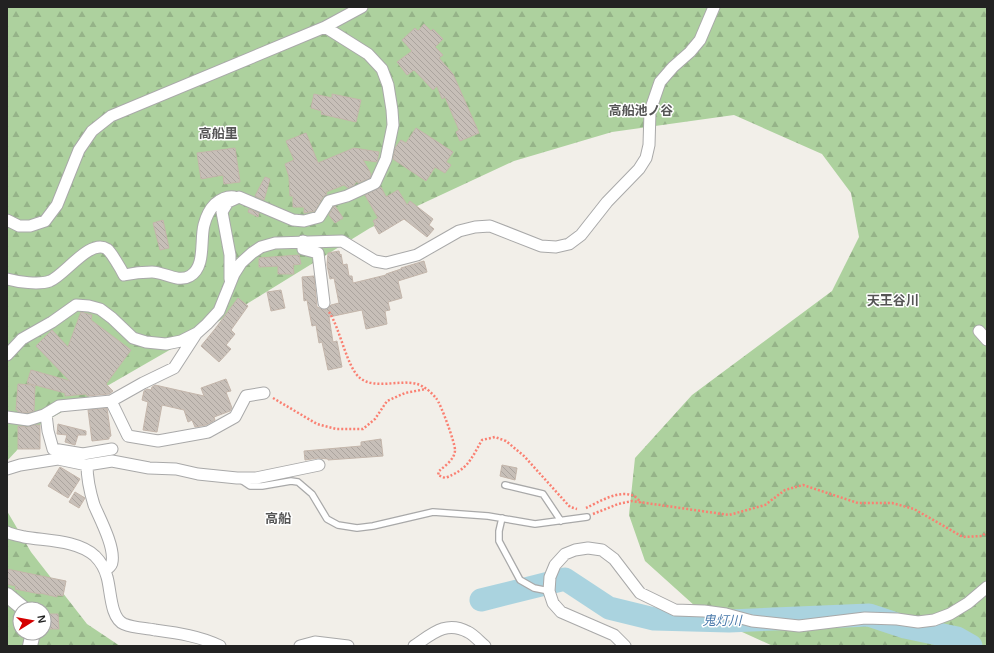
<svg xmlns="http://www.w3.org/2000/svg" width="994" height="653" viewBox="0 0 994 653" font-family="Helvetica,'Noto Sans JP',sans-serif">
	<defs>
		<pattern id="forest-firs" width="22" height="20" patternUnits="userSpaceOnUse"><rect width="22" height="20" fill="#add19e"/><path d="M5 1l3.5 6h-7zM16 11l3.5 6h-7z" fill="#95b388"/></pattern>
		<pattern id="building-back-hatch" width="6" height="6" patternUnits="userSpaceOnUse"><rect width="6" height="6" fill="#c7bfb8"/><path d="M-1 5l2 2M0 0l6 6M5-1l2 2" fill="none" stroke="#aba49e"/></pattern>
	</defs>
	<rect width="100%" height="100%" fill="#f2efe9"/>
	<path fill="url(#forest-firs)" fill-rule="evenodd" d="M7,7H987V646H773L705,615L645,561L629,515L635,458L692,395L832,291L859,237L851,193L822,154L734,115L612,132L514,161L370,228L206,329L41,424L7,461Z
		M7,511L31,552L87,624L120,646H7ZM20,609H44V633H20Z"/>
	<g fill="none" stroke-linecap="round" stroke-linejoin="round">
		<path stroke="#aad3df" stroke-width="23" d="M481,600L565,579L609,608L654,619L729,621L869,615L905,627L957,638L971,646"/>
	</g>
	<path fill="url(#building-back-hatch)" stroke="#c4b6ab" d="M424,24L431,31L433,29L443,39L435,47L443,55L439,58L453,74L479,133L460,141L456,132L459,130L445,97L442,99L437,86L433,90L414,70L407,75L397,62L412,51L402,40L415,28L418,31Z
		M314,94L332,98V94L361,100L356,122L321,114L322,111L311,108Z
		M416,128L453,152L446,162L451,165L445,173L435,167L426,181L393,159L395,148L401,140L406,143Z
		M306,133L318,163L354,148L379,152L377,162L363,160L371,174L370,178L358,183L357,181L353,186L348,188L344,185L326,192L327,194L323,197L315,211L304,213V207H293V196H290L289,177L285,164L294,160L286,141Z
		M235,148L240,182L224,184L223,175L201,179L197,153Z
		M265,177L270,179L264,200L255,196Z
		M381,187L386,197L398,190L407,205L410,201L433,219L429,225L434,229L427,237L404,219L379,234L374,225L375,224L373,221L378,218L365,195Z
		M335,206L343,218L335,223L329,215L333,207Z
		M249,209L259,213L258,217L248,212Z
		M163,220L169,248L160,250L153,223Z
		M339,251L340,255L341,254L343,265L347,264L349,276H352L353,283L386,275V274L401,269V268L424,261L427,272L398,281L402,298L388,302L390,310L385,311L387,324L366,329L362,310L329,317L333,342L337,341L342,367L328,370L322,342L319,343L316,325L312,326L307,300L304,301L302,277L314,276L317,307L325,310L328,308L331,305L339,303L334,278L330,279L327,265L328,253Z
		M299,255L301,264L293,265L294,274H278V266L259,267V258Z
		M281,290L285,308L271,311L267,292Z
		M238,298L248,306L231,330L235,334L226,345L231,349L219,362L201,346L215,329Z
		M81,312L92,315L91,320L131,350L106,384L113,391L109,394L87,396L86,394L65,396V393L35,385L34,411L27,413L18,412V410H16L18,384L34,385L27,383L31,370L70,381L36,346L52,330L68,347Z
		M226,379L231,391L226,392L232,408L230,411L214,417L215,420L206,425L195,427L192,420L188,422L184,410L162,405L157,432L143,430L148,402L142,400L144,391L147,389L151,390L152,387L155,385L204,396L201,388Z
		M107,408L111,436L109,437V439L92,441L88,410Z
		M58,424L86,431V435H78L75,445L65,442L67,435L57,434Z
		M34,425H40V449H18V426L27,427Z
		M381,439L383,456L328,460V459L318,458L305,460L304,451L361,446V442Z
		M502,465L517,468L515,480L500,476Z
		M60,467L80,479L68,498L48,486Z
		M75,492L85,498L79,508L69,502Z
		M7,569L66,581L63,596L57,595V597L40,593V594L15,589L16,586L7,584Z
		M45,614H58L59,629H46Z"/>
	<g fill="none" stroke-linecap="round" stroke-linejoin="round">
		<g stroke="#a9a9a9" stroke-width="8">
			<path id="service" d="M241,480L250,486H262L291,481L298,482L312,494L327,519L338,525L357,528L373,526L433,512L488,516L535,524L587,517
				M505,485L543,494L561,521
				M502,518L499,531V541L520,580L534,588L549,591"/>
		</g>
		<g stroke="#a9a9a9" stroke-width="13">
			<path id="minor" d="M7,220L19,226H30L45,221L57,205L79,150L92,131L111,116L325,27L362,7
				M303,241V249L318,253L324,303
				M7,279C18,282 39,285 50,281C65,275 90,238 107,249C111,252 121,269 124,275C133,273 142,272 152,272C164,272 178,283 190,276C206,267 200,240 204,225C206,217 209,210 215,204C221,199 227,196 234,197
				M230,279V255L222,212L228,202L239,197L293,220L304,221L319,217L329,201L347,196L375,183L386,159L393,125L392,110L388,85L382,69L368,54L325,27
				M979,331L987,340
				M7,355L22,339L52,322L76,305L89,306L100,309L112,318L133,338L146,342L166,344L181,341L197,333L207,324L219,311L234,274L241,263L252,253L261,247L275,243L342,241L375,261L386,263L417,255L459,231L475,227L490,226L541,246L556,247L569,244L581,235L607,202L639,169L646,158L649,145L650,111L660,82L673,67L690,52L700,40L714,7
				M111,401L128,436L158,441L208,432L235,417L246,396L264,393
				M46,414L48,431L53,449L83,454L112,449
				M7,417L28,420L44,415L59,406L111,401L143,383L174,368L196,334
				M87,465C87,478 90,492 94,505C100,519 115,547 112,562C112,566 108,568 105,571
				M7,469L20,465L58,459L87,465L112,461L149,468L176,469L198,474L237,478H256L319,465
				M7,532C12,535 18,535 24,537C47,541 77,540 95,556C100,561 105,569 107,577C111,590 110,618 124,624C134,628 145,628 155,630C177,633 200,636 220,646
				M300,646L315,642L348,646
				M414,646C432,634 446,620 468,632C474,635 480,642 485,646
				M625,646L614,635L561,612L553,603L549,591L550,577L555,565L565,554L575,550L588,548L602,550L614,559L640,593L675,610L704,611L726,614L752,621L799,626L865,618L897,619L918,622L934,620L950,614L968,603L987,587"/>
		</g>
		<g stroke="#a9a9a9" stroke-width="16">
			<path id="tertiary" d="M7,595L24,609
				M30,646L33,633"/>
		</g>
		<path stroke="#fa8072" stroke-width="2.5" stroke-dasharray="2 2" stroke-linecap="butt" d="M329,312C340,328 347,368 360,378C375,390 400,379 417,384C424,386 431,392 436,398C441,404 455,443 455,450C455,459 445,466 439,471L438,475L445,478C468,469 470,461 482,440L495,437L506,441L524,456L570,507L577,509
			M273,398L317,424L336,429H363L375,419L387,401L405,393L426,389
			M586,508C599,502 619,489 634,496C636,497 639,500 641,503
			M593,514L618,504L632,501L729,515L765,505L785,490L803,485L858,503H892L914,509L963,537L982,536L987,532"/>
		<use href="#service" stroke="#fff" stroke-width="5.5"/>
		<use href="#minor" stroke="#fff" stroke-width="11"/>
		<use href="#tertiary" stroke="#fff" stroke-width="14"/>
	</g>
	<g text-anchor="middle" dominant-baseline="central" stroke-width="3" stroke-linejoin="round" paint-order="stroke">
		<g font-size="13" font-weight="bold" fill="#555" stroke="#fff">
			<text x="641" y="110">高船池ノ谷</text>
			<text x="218" y="133">高船里</text>
			<text x="893" y="300">天王谷川</text>
			<text x="278" y="518">高船</text>
		</g>
		<g font-size="13" font-style="italic" fill="#4a7aab" stroke="#fff">
			<text x="722" y="620">鬼灯川</text>
		</g>
	</g>
	<rect width="994" height="653" fill="none" stroke="#222222" stroke-width="16"/>
	<g transform="translate(32 621) rotate(79)"><circle r="19" fill="#ffffff" stroke="#a7a7a7"/>
	<path d="M0-3L7 15L0 10L-7 15Z" fill="#d40000"/>
	<text y="-6" font-size="11" font-weight="bold" text-anchor="middle" fill="#222222">N</text>
	</g>
</svg>
